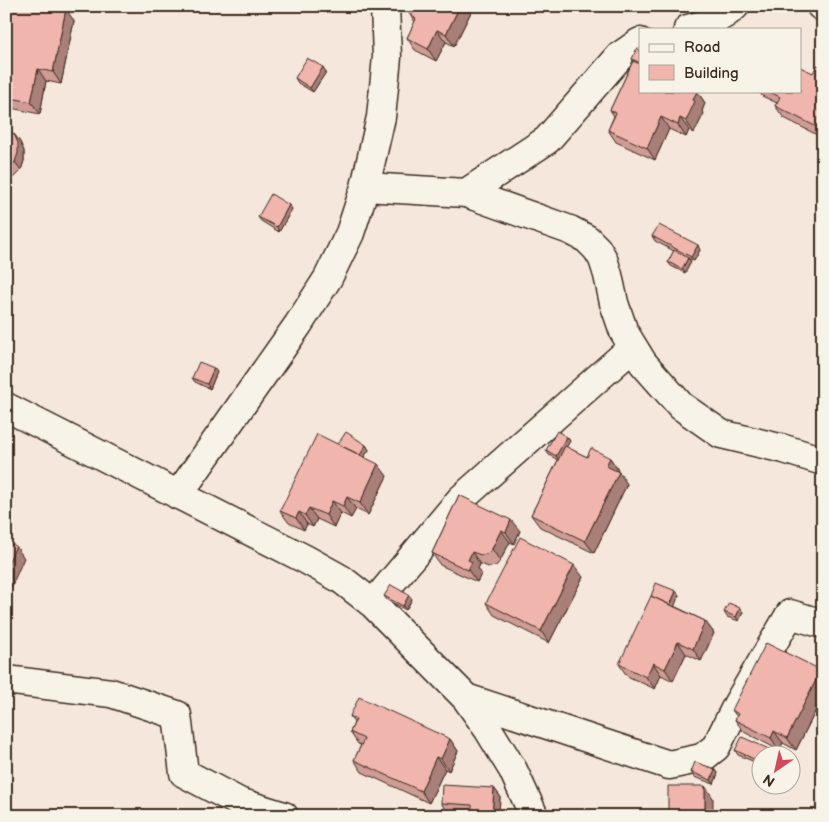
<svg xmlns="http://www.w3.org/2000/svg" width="829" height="822" viewBox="0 0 829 822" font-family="'Balsamiq Sans',sans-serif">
	<rect width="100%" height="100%" fill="#f6e7dc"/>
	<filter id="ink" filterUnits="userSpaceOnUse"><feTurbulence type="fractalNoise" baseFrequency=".02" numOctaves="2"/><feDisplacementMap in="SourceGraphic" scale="10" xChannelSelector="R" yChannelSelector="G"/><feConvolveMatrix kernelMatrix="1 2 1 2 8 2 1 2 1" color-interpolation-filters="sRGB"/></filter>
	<g filter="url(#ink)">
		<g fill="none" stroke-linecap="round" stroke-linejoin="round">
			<g stroke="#3b2a1e" stroke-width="31">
				<path id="minor" d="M821,6L823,7
					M688,29C706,24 721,19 735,6
					M365,187L466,193L570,230L587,239L597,249L603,259L608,275L614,303L624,332L643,363L681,406L721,434L784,449L823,461
					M466,193L547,140L620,56L640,42
					M6,407L305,559L341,579L373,604L466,698L488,729L513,770L534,816
					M178,495L298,325L328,278L350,233L365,187L381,117L387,57L385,6
					M373,604L461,499L633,347
					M6,680L111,693L177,715L184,773L239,802L284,816
					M466,698L669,765L702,758L716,747L738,703L790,614L823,624"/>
			</g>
			<use href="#minor" stroke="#f7f3e8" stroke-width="28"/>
		</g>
		<path fill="#ce9c95" stroke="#3b2a1e" d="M474,6L454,46L446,42L436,61L415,50L407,38L415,22L406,9Z
			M6,17L74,21L61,84L46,81L40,114L6,107Z
			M640,50V91H697L705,103L702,111L704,113L694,133L689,130L686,137L669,129L655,160L616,142L608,130L614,116L610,110L633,61L632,59Z
			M823,67V138L784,118L775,106L777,103L762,96L759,91H800L813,73Z
			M326,72L313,92L298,83L295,78Z
			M6,127L14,134L20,142L24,151V161L21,170L14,177L6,181Z
			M289,205L292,209L279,232L261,221L258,217Z
			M652,236L700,250L694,261L688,258L691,262L685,273L671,266L668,262L674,251L655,241Z
			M217,372L210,389L195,382L192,378Z
			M567,437L570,441L566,447L587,457L610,458L618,470L617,472L627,484L594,553L540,527L531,515L558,460L549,455L546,450Z
			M339,444L366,445L369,450L364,457L387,476L368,515L356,509L351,518L341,513L334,527L317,519L313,527L307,524L304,530L289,523L280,511Z
			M459,495L520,531L514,544L510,542L500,561L496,566L489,567L480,564L478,569L481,574L477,582L440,565L432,553Z
			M583,577L549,643L494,615L486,603Z
			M679,595L674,606L705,621L714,633L701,661L686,654L673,681L661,675L655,689L627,676L619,664Z
			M384,596L412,599L406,610L387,600Z
			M724,612H743L739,621L727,617Z
			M821,670L823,673V696L796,750L783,743L779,750L744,732L735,720L737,717L732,710Z
			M350,716L450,739L458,751L449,771L445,769L429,803L362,772L354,760L361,745L358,744L350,732L354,723Z
			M735,750L762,754V765L738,755Z
			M715,769L718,773L714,784L694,777L691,772Z
			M494,788L500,796L499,816H472V813L447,812L441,803Z"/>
		<path fill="#a87f79" stroke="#3b2a1e" d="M460,6H474L454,46L446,34Z
			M66,9L74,21L61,84L53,72Z
			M437,30L446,42L436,61L428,49Z
			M323,67L326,72L313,92L310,88Z
			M38,69L46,81L40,114L31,102Z
			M697,91L705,103L702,111L704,113L694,133L686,121L693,100Z
			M661,117L669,129L655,160L647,148Z
			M680,118L689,130L686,137L678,125Z
			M823,121V133L819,128Z
			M14,134L20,142L24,151V161L21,170L15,162Z
			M289,205L292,209L279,232L277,227Z
			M698,245L700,250L694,261L691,257Z
			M688,258L691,262L685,273L682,269Z
			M214,368L217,372L210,389L207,384Z
			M567,437L570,441L559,460L556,456Z
			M366,445L369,450L361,461L358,457Z
			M610,458L618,470L614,478L606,466Z
			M378,464L387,476L368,515L360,503Z
			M619,472L627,484L594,553L585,541Z
			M347,497L356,509L351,518L343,506Z
			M332,501L341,513L334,527L326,515Z
			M309,508L317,519L313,527L305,515Z
			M299,512L307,524L304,530L296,518Z
			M511,520L520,531L514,544L506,532Z
			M501,530L510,542L500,561L492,549Z
			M16,546L24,558L6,599V567Z
			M472,552L480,564L478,569L481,574L477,582L468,570V560Z
			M574,565L583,577L549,643L541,631Z
			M676,591L679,595L673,610L670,606Z
			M409,595L412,599L406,610L403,606Z
			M740,608L743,612L739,621L736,617Z
			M705,621L714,633L701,661L693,649Z
			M678,642L686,654L673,681L665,669Z
			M653,663L661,675L655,689L646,677Z
			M821,670L823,673V696L796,750L787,738Z
			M774,731L783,743L779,750L771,738Z
			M450,739L458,751L449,771L441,759Z
			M436,757L445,769L429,803L421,791Z
			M715,769L718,773L714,784L711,780Z
			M705,786L713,798V816H705Z
			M494,788L500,796L499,816H492Z"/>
		<path fill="#f0b5ad" stroke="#3b2a1e" d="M9,6H53L66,9L53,72L38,69L31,102L6,97V17Z
			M404,6H460L446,34L437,30L428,49L407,38L416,19L412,16L413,13L406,9Z
			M637,48L640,50V63L632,59Z
			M307,58L323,67L310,88L295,78Z
			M633,61L640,64V91H697L693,100L695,101L686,121L680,118L678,125L661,117L647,148L608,130L616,113L610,110Z
			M817,65L823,67V121L819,128L775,106L780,97L768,91H800V67L813,73Z
			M6,127L14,134L18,143V153L15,162L8,169L6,170Z
			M271,194L289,205L277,227L258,217Z
			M659,225L698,245L691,257L652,236Z
			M674,250L688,258L682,269L668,262Z
			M199,362L214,368L207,384L192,378Z
			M557,431L567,437L556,456L546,450Z
			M346,432L366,445L360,455L338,444Z
			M317,434L378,464L360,503L347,497L343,506L332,501L326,515L309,508L305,515L299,512L296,518L280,511Z
			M565,446L587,457L591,448L610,458L606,466L619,472L585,541L531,515Z
			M459,495L511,520L506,532L501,530L492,549L487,554L481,555L472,552L468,560L472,562L468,570L432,553Z
			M520,537L574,565L541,631L486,603Z
			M6,542L16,546L6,567Z
			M656,583L676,591L670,605L651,596Z
			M391,585L409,595L403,606L384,596Z
			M651,596L705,621L693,649L678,642L665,669L653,663L646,677L619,664Z
			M729,603L740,608L736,617L724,612Z
			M766,643L821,670L787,738L774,731L771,738L735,720L738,714L732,710Z
			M359,697L450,739L441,759L436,757L421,791L354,760L364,739L350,732L356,719L350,716Z
			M742,737L780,754H762V763L735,750Z
			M695,762L715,769L711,780L691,772Z
			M442,785L494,788L492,816H472V805L441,803Z
			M668,786H705V816H668Z"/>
	</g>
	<rect width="829" height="822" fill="none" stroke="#f7f3e8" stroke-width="25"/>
	<rect x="12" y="12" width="804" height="797" fill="none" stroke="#3b2a1e" stroke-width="2" filter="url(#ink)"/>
	<rect x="639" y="28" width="162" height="65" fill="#f7f3e8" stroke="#aca397"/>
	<rect x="649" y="44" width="25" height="8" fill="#f7f3e8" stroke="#aca397"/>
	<text x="684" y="52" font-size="15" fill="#3b2a1e">Road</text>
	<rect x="649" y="65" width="25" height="15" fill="#f0b5ad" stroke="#aca397"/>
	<text x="684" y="78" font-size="15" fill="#3b2a1e">Building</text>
	<g transform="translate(776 770) rotate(214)"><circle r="24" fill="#f7f3e8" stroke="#aca397"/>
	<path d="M0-4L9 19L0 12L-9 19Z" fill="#d1495b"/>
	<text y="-8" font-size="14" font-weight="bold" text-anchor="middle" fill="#3b2a1e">N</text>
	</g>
</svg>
